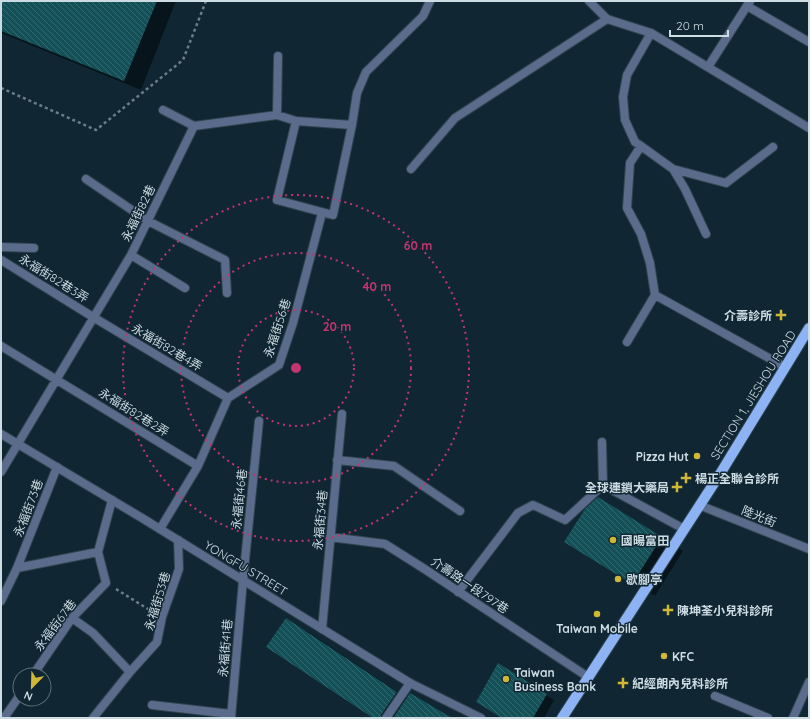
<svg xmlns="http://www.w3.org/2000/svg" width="810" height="719" viewBox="0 0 810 719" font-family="Quicksand,'Noto Sans TC',sans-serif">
	<defs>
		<pattern id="building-back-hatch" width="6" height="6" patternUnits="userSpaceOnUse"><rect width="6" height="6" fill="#145057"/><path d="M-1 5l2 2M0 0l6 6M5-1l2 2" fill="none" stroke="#35696f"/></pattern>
	</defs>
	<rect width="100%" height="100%" fill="#102733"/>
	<path fill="#0007" d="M1,1H176L141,90L1,33Z
		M620,511L683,551L655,596L566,542Z
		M286,620L308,632L407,698L451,718H376Z
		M506,669L554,700L544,718H503Z"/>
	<path fill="url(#building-back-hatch)" d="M1,1H157L124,81L1,31Z
		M598,497L662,537L632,584L564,542L585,509Z
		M286,618L397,692L381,715V718H373L266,647Z
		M498,663L547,694L533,718H502L476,702Z
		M410,693L452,718H393Z"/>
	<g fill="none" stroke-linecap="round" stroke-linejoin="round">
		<g stroke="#2e444f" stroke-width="10">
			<path id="lane" d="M747,6L809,42
				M651,33L627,75L623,97L625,120L635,142L641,146L673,169L685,189L706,234
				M163,110L194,126
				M277,115L278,56
				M296,121L277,200L333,215L352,125L357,93L366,72L423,16L430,1
				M194,126L277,115L296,121L352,125
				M641,146L630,163L627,208L641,234L650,263L655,295L785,367
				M411,169L455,118L607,19
				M673,169L726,183L773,147
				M86,179L148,221L225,260L227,293
				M1,247L34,248
				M131,255L185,288
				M1,260L93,317L228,398
				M627,342L655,295
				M1,346L198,466
				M602,442L603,485
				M337,460L394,466L460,511
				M1,472L131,255L194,126
				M160,529L198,466L228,398L279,365L293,323L322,213
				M330,537L385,544L423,568L588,677
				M17,568L98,552
				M458,592L518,513L533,505L565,520L603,485L684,529
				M1,601L17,568L57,467
				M72,618L93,633L130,672
				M322,629L342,414
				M33,675L72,618L106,583L98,552L112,500
				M715,696L768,718
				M152,705L231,714
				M4,718L20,695
				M93,718L130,672L157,642L162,617L179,569L178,540
				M231,718L243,580L259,421
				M386,718L410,683
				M793,718L809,682"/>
		</g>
		<g stroke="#2e444f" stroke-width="10">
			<path id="street" d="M589,1L607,19L651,33L809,128
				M708,67L750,1
				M1,434L142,518L410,683L481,718
				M699,505L809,549"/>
		</g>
		<g stroke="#2e444f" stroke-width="12">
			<path id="primary" d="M562,718L720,474L809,328"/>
		</g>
		<path stroke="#6b7e88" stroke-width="2.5" stroke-dasharray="3 3" stroke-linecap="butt" d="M1,88L96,130L183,60L206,1
			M116,589L151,611"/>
		<use href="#lane" stroke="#5a6b8b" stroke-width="8"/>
		<use href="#street" stroke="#5a6b8b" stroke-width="8"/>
		<use href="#primary" stroke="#8eb3f4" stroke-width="10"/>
	</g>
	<g fill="none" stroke="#c4356f" stroke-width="2" stroke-dasharray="2 4">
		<circle cx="296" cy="368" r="58"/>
		<circle cx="296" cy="368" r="115"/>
		<circle cx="296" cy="368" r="173"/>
	</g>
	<g fill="#d0b736" stroke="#102733" stroke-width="1.5">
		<path d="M779 309h4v4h4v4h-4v4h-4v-4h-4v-4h4z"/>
		<circle cx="697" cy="456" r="4"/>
		<path d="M684 472h4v4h4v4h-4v4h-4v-4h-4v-4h4z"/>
		<path d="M675 481h4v4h4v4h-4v4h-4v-4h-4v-4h4z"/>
		<circle cx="613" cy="540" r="4"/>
		<circle cx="618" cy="579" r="4"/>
		<path d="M666 604h4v4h4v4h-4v4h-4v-4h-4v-4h4z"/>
		<circle cx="597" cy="614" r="4"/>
		<circle cx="664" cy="656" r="4"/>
		<circle cx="506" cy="679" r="4"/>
		<path d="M621 677h4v4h4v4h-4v4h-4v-4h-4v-4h4z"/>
	</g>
	<g text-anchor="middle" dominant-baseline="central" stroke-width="3" stroke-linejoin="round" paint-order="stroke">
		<g font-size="12" fill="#cddbe3" stroke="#102733">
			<text transform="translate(138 213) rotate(-64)">永福街82巷</text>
			<text transform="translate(54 278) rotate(32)">永福街82巷3弄</text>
			<text transform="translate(277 328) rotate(-72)">永福街56巷</text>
			<text transform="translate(167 347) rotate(31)">永福街82巷4弄</text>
			<text transform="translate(753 395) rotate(-58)">SECTION 1, JIESHOU ROAD</text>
			<text transform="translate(134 412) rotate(32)">永福街82巷2弄</text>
			<text transform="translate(239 499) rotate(-84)">永福街46巷</text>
			<text transform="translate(28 508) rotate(-69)">永福街73巷</text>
			<text transform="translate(759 516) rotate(22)">陸光街</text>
			<text transform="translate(320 520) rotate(-85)">永福街34巷</text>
			<text transform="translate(246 568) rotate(31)">YONGFU STREET</text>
			<text transform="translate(470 585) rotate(34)">介壽路一段797巷</text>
			<text transform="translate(157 601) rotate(-73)">永福街53巷</text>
			<text transform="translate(55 625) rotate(-53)">永福街67巷</text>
			<text transform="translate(225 648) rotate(-85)">永福街41巷</text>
		</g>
		<g font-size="12" font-weight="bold" fill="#cddbe3" stroke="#102733" text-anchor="start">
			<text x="772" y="315" text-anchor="end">介壽診所</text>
			<text x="689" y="456" text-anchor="end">Pizza Hut</text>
			<text x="695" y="478">楊正全聯合診所</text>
			<text x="669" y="487" text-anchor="end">全球連鎖大藥局</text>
			<text x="621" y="540">國暘富田</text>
			<text x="626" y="579">歇腳亭</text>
			<text x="677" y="610">陳坤荃小兒科診所</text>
			<text x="597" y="628" text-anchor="middle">Taiwan Mobile</text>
			<text x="672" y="656">KFC</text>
			<text x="514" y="672">Taiwan<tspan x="514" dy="14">Business Bank</tspan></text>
			<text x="632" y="683">紀經朗內兒科診所</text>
		</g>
	</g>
	<circle cx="296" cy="368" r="6" fill="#c4356f" stroke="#102733" stroke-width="2"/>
	<g font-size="12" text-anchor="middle" font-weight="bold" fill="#c4356f" stroke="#102733" stroke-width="3" stroke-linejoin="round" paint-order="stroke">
		<text x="418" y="250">60 m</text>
		<text x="377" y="291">40 m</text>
		<text x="337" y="331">20 m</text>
	</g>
	<rect width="810" height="719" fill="none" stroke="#cddbe3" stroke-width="4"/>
	<g transform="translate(32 687) rotate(203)"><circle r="19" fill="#102733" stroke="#5c6f79"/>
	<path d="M0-3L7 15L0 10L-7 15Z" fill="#d0b736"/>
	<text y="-6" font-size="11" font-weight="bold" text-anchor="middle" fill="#cddbe3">N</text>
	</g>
	<path d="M670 30v6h58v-6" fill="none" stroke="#cddbe3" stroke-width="2"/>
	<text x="676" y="30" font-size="12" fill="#cddbe3" stroke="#102733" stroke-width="3" paint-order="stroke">20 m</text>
</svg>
